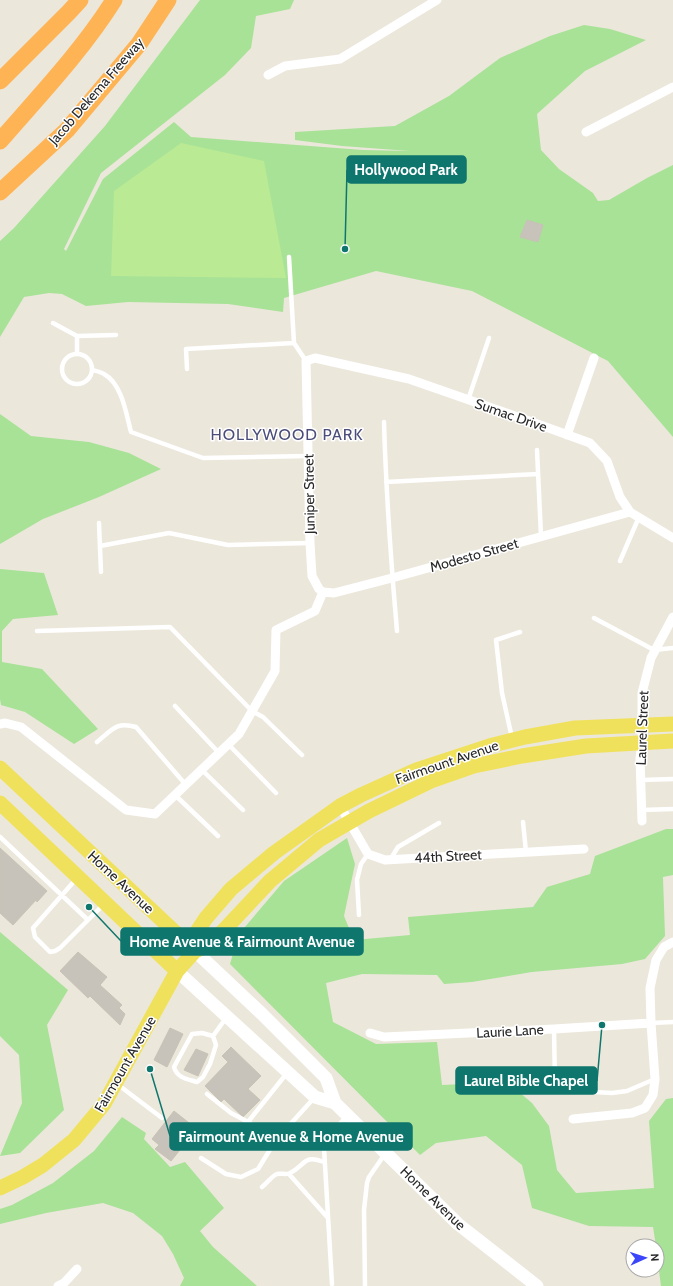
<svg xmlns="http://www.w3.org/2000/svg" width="673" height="1286" viewBox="0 0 673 1286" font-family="Cabin,sans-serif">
	<rect width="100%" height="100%" fill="#ece7db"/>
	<path fill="#a7e297" d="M200,0H294L290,9L256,16L251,48L225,75L101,173L64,249L66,251L103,179L174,122L191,137L363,150L410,151L342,146L295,140V132L395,126L449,96L500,58L550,36L584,25L610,29L646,40L585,71L537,114L541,150L559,169L593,193L598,201L609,200L647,178L673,165V437L608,361L472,291L376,271L284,298L283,312L228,304L128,302L86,306L62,294L49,293L24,297L0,337V241L14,228L105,126Z
		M0,414L31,436L89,442L129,453L161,469L99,497L43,519L0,544Z
		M0,569L44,573L58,615L13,619L2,631V662L42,669L98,729L74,744L25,712L1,705L0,699Z
		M666,829H673V875L663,877L665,936L645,959L622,964L532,972L472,982L444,984L437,975L362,974L326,983L333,1022L376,1044L437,1042L442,1085L507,1082L532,1103L549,1126L557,1170L576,1193L654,1188L649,1121L666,1099L673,1098V1286H661L657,1256V1246H656L653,1227L589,1226L532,1208L522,1165L486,1136L436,1143L420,1155L230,964L239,934L284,881L347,838L355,864L344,916L354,940L410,935L408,917L533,907L547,887L590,874L595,856Z
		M0,932L68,990L47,1025L64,1110L20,1153L0,1156L22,1103L19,1055L0,1036Z
		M122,1117L146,1133L144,1139L170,1167L185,1162L224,1208L200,1231L213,1247L257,1286H180L184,1278L173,1254L162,1236L133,1213L103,1203L46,1213L0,1224V1209L12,1205L53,1183L94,1151Z"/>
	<path fill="#baea93" d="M181,143L264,161L286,278L111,276L114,191Z"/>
	<path fill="#c7c3bb" stroke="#c7c3b5" d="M527,220L543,225L538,242L520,237Z
		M0,848L47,891L37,902L36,900L13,925L0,913Z
		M78,952L107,977L100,985L122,1005L119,1008L125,1014L120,1025L90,996L88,998L60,971Z
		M170,1028L183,1034L167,1067L154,1060Z
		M231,1047L261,1076L248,1089L260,1100L243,1117L224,1099L221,1102L205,1086L228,1062L222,1056Z
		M196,1049L208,1054L198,1076L184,1070Z
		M174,1111L198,1130L193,1137L197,1140L190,1149L184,1145L171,1161L155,1149L159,1145L152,1139Z"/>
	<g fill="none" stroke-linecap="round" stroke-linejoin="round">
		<path stroke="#fff" stroke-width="4.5" d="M289,257L294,343L306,361
			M53,323L77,336L116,335
			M77,336V354
			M62 369a15 15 0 1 1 30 0a15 15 0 1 1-30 0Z
			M187,369L186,349L294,343
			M92,370C96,371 101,372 104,374C122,384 126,413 131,432L203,458L308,456
			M468,400L489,338
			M384,422C386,492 391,562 397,631
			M537,450L541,536
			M386,482L538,474
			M99,523L101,572
			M100,546L169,533L228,545L310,543
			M620,561L639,517
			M594,618L654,650L673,648
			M37,631L170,627L252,711L263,717L302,755
			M175,706L219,753
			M512,738L502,693L496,640L520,632
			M97,742C112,730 116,721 136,727L186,785
			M228,744L276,793
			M202,770L243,810
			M641,780L673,779
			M175,795L218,836
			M642,810L673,809
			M523,822L526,852
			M0,837L88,920
			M390,860L398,847L439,823
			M77,878L33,928L35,937L50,952L55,951L60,948L104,904
			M359,915L357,880L361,864L368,854
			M651,1023L673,1022
			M554,1029L555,1085L558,1090L612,1093L627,1091L655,1079
			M213,1036L216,1045L210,1064L203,1077L197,1082C187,1079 177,1078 174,1067L192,1034L202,1033L213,1036L226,1018
			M117,1084L162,1118
			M207,1094L231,1113L248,1122L276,1140
			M248,1122L287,1073
			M201,1158L226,1174L241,1177L258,1169L276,1140L314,1098
			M289,1174L328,1218
			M262,1187C267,1183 272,1176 277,1174C281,1173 287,1175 290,1173C306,1165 303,1154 324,1162
			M332,1284L324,1148L328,1137L347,1116
			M365,1286L364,1210L367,1183L369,1177L385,1154"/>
		<path stroke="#fff" stroke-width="9" d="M268,75L285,66L340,59L437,0
			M586,132L673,87
			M567,435L594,358
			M630,512L392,578L334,593L323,592L319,589L312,576L310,543L306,361L315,358L409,379L532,422L590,443L607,461L620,497L630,512L673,538
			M0,724L5,723L21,727L126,810L155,814L239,734L275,671L276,630L315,611L323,592
			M340,806L368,854L385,860L584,849
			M642,821L640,758L642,742V693L651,658L673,617
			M370,1033L384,1037L554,1029L651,1023
			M573,1119L632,1113L645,1108L653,1095L655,1079L651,1023L650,988L656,960L664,947L673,942
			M58,1286L64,1283L77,1269"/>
		<path stroke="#fff" stroke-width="13" d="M195,951L262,1014L326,1078L335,1103L458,1224L537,1286
			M177,971L315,1097L335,1103"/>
		<path stroke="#f0e15c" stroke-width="15" d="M0,768L195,951
			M0,803L177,971
			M195,951L198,930L206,918L231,889L274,853L340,806L361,795L416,770L489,746L525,737L575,728L673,724
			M0,1188L23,1177L43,1165L74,1140L104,1104L177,971L195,951L211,944L270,881L319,840L369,811L431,781L474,766L522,756L586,746L673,741"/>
		<path stroke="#feb454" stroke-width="17" d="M0,81L69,12L80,0
			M0,141C39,96 82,51 114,0
			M0,192L67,130L139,44L168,0"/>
	</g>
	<g text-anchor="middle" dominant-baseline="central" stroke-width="3" stroke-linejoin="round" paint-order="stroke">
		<g font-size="14" fill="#292929" stroke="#fff">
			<text transform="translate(96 91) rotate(-49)">Jacob Dekema Freeway</text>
			<text transform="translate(511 415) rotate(19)">Sumac Drive</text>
			<text transform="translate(309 494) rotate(-91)">Juniper Street</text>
			<text transform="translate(474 555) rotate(-16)">Modesto Street</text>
			<text transform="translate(642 728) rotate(-88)">Laurel Street</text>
			<text transform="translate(447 762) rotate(-19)">Fairmount Avenue</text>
			<text transform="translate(448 856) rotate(-3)">44th Street</text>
			<text transform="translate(121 882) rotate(43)">Home Avenue</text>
			<text transform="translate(510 1031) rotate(-3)">Laurie Lane</text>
			<text transform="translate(125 1064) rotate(-60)">Fairmount Avenue</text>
			<text transform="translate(433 1198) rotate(44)">Home Avenue</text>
		</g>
		<g font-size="16" letter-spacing="1" fill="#4a4c7a" stroke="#fff">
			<text x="287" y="434">HOLLYWOOD PARK</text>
		</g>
	</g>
	<path fill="none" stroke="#0f766e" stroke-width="1.5" d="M345 249L347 170M89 907L121 941M602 1025L597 1081M150 1069L170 1136"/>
	<g fill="#0f766e" stroke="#fff" stroke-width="1.5">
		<circle cx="345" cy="249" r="4"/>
		<circle cx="89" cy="907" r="4"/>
		<circle cx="602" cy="1025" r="4"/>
		<circle cx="150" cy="1069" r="4"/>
	</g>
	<g fill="#0f766e" stroke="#0f766e" stroke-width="1.5">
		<rect x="347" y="156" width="119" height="27" rx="4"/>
		<rect x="121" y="928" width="242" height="27" rx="4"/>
		<rect x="456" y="1067" width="141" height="27" rx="4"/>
		<rect x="170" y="1123" width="242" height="27" rx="4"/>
	</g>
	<g font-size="15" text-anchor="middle" font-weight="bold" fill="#fff">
		<text x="406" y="175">Hollywood Park</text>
		<text x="242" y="947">Home Avenue &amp; Fairmount Avenue</text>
		<text x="526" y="1086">Laurel Bible Chapel</text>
		<text x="291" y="1142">Fairmount Avenue &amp; Home Avenue</text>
	</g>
	<g transform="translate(645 1258) rotate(87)"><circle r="19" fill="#ffffff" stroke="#a9a9a9"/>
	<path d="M0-3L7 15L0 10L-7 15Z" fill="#3b45f9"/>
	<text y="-6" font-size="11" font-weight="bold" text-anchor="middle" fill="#292929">N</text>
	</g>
</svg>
